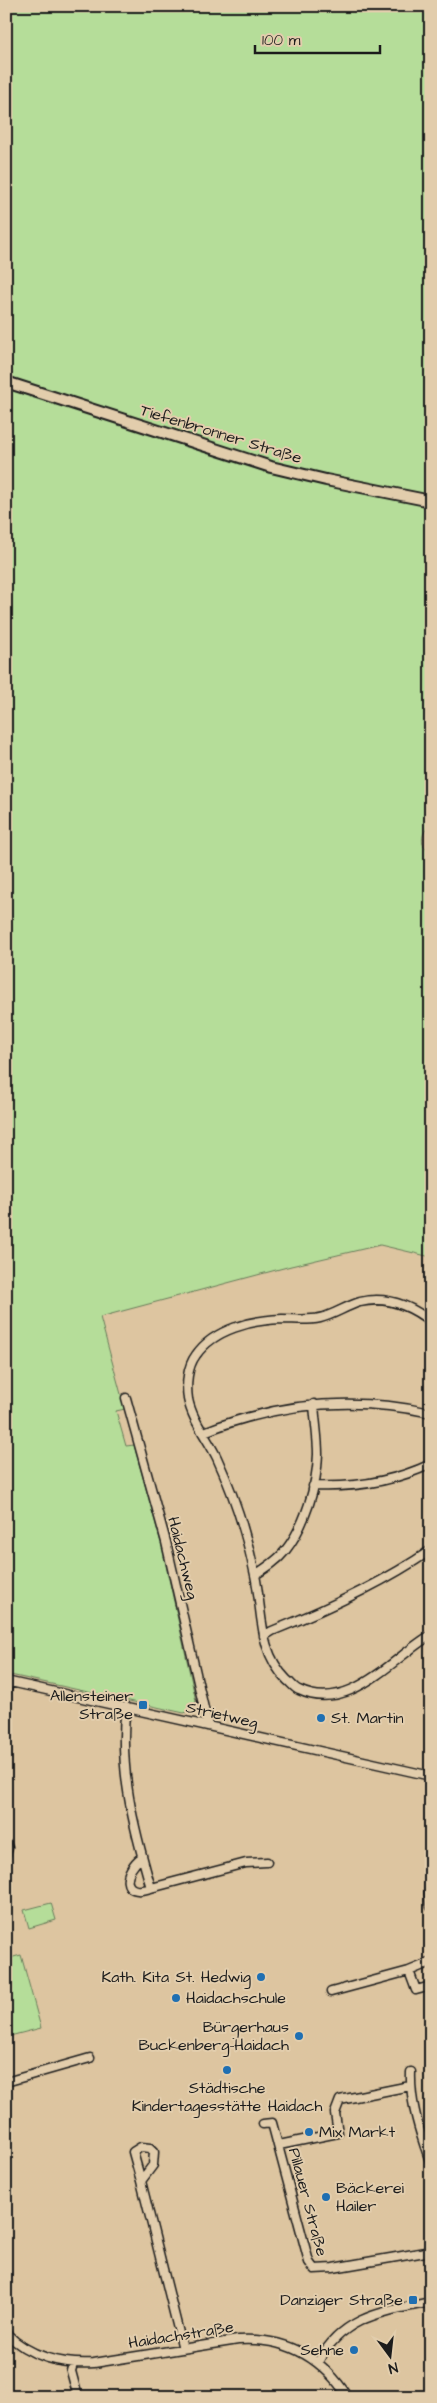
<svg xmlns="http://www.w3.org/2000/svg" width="437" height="2403" viewBox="0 0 437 2403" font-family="'Architects Daughter',sans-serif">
	<rect width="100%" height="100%" fill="#ddc5a0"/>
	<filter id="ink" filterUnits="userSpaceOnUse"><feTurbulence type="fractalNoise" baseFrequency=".02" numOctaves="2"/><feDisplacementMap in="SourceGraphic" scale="10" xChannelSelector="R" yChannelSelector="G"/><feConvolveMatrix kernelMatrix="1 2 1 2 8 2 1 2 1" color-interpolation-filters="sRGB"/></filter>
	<g filter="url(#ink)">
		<path fill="#b5dd99" stroke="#687c5a" d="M6,6H431V824C424,831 420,837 424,847L431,851V1257L380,1245L291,1266L100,1317L125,1409L116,1411L126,1446L134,1445L161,1543L196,1701L193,1710L184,1713L6,1674Z
			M51,1903L56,1920L29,1928L24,1910Z
			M21,1955L41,2028L6,2037V1959Z"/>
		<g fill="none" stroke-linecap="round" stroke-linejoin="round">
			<g stroke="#1c1c1c" stroke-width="11">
				<path id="street" d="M431,1322C410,1305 386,1296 360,1302C346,1306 334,1315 320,1318C307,1321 295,1319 282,1319C252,1320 214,1329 196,1355C187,1367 186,1385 188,1399C192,1420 208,1439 217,1458C234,1495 247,1536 255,1575C263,1613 258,1651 287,1680C291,1683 294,1688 299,1690C349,1714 392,1658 431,1635
					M126,1398L166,1542L208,1726
					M204,1432C277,1403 353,1396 431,1413
					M313,1486C355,1488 393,1482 431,1464
					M255,1575C266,1568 277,1561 285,1551C305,1526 317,1486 318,1454C318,1438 315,1421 314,1404
					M264,1636L272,1631C327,1609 382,1584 431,1550
					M6,1681L431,1776
					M6,1693L9,1681
					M126,1707C118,1768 134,1829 151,1888L246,1863L267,1862
					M431,1814L429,1894L431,1907
					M6,1843L8,1848L6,1855
					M142,1857C123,1871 120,1898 151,1888
					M431,1962L409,1971L416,1990L431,1986
					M331,1992L409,1971
					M411,2072C410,2098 417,2123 425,2147
					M6,2082L90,2058
					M263,2124L272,2123L309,2262L314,2269L333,2268L431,2251
					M279,2145L338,2133L335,2113L340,2100L410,2086
					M431,2145L425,2147L431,2164
					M141,2181L133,2152L141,2147L150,2148L154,2152L153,2165L141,2181L183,2349
					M6,2333C29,2357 63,2365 94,2363L238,2340C285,2337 322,2357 348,2397
					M318,2362C344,2315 383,2312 431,2302
					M73,2364L71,2371L78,2397"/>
			</g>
			<g stroke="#1c1c1c" stroke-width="14">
				<path id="secondary" d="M6,382L271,467L326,480L431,501"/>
			</g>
			<use href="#street" stroke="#e2cdac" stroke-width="8"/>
			<use href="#secondary" stroke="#e2cdac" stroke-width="10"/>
		</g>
	</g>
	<g fill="#1f6fb2" stroke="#e2cdac" stroke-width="2">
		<rect x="138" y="1700" width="10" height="10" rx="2.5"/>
		<circle cx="321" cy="1718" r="5"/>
		<circle cx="261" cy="1977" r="5"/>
		<circle cx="176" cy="1998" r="5"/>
		<circle cx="299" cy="2036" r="5"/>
		<circle cx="227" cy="2070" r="5"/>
		<circle cx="309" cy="2132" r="5"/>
		<circle cx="326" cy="2197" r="5"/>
		<rect x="408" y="2295" width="10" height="10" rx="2.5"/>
		<circle cx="354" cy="2350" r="5"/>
	</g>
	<g text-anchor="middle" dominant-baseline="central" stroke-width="4" stroke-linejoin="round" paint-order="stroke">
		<g font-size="16" fill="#1c1c1c" stroke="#e2cdac">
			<text transform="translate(221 434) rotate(17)">Tiefenbronner Straße</text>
			<text transform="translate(183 1558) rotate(76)">Haidachweg</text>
			<text transform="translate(222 1715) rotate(13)">Strietweg</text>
			<text transform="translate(308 2202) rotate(75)">Pillauer Straße</text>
			<text transform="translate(181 2335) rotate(-9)">Haidachstraße</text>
		</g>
		<g font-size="16" fill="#1c1c1c" stroke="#e2cdac" text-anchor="end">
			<text x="133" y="1696">Allensteiner<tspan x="133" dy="18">Straße</tspan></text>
			<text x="331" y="1718" text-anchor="start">St. Martin</text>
			<text x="251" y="1977">Kath. Kita St. Hedwig</text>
			<text x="186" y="1998" text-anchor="start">Haidachschule</text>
			<text x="289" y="2027">Bürgerhaus<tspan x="289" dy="18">Buckenberg-Haidach</tspan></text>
			<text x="227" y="2088" text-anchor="middle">Städtische<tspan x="227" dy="18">Kindertagesstätte Haidach</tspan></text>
			<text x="319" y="2132" text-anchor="start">Mix Markt</text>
			<text x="336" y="2188" text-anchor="start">Bäckerei<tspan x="336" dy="18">Hailer</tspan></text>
			<text x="403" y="2300">Danziger Straße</text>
			<text x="344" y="2350">Sehne</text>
		</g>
	</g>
	<rect width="437" height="2403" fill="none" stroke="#e2cdac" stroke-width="25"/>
	<rect x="12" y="12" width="412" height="2378" fill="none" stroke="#1c1c1c" stroke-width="2" filter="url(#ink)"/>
	<g transform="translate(390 2356) rotate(165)" stroke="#e2cdac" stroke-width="4" paint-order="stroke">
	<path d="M0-4L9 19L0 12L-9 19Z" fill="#1c1c1c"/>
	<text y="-8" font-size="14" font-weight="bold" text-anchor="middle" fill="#1c1c1c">N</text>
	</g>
	<path d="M255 45v8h125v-8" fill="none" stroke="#1c1c1c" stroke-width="2.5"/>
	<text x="262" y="45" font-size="15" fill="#1c1c1c" stroke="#e2cdac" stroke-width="4" paint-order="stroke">100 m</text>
</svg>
